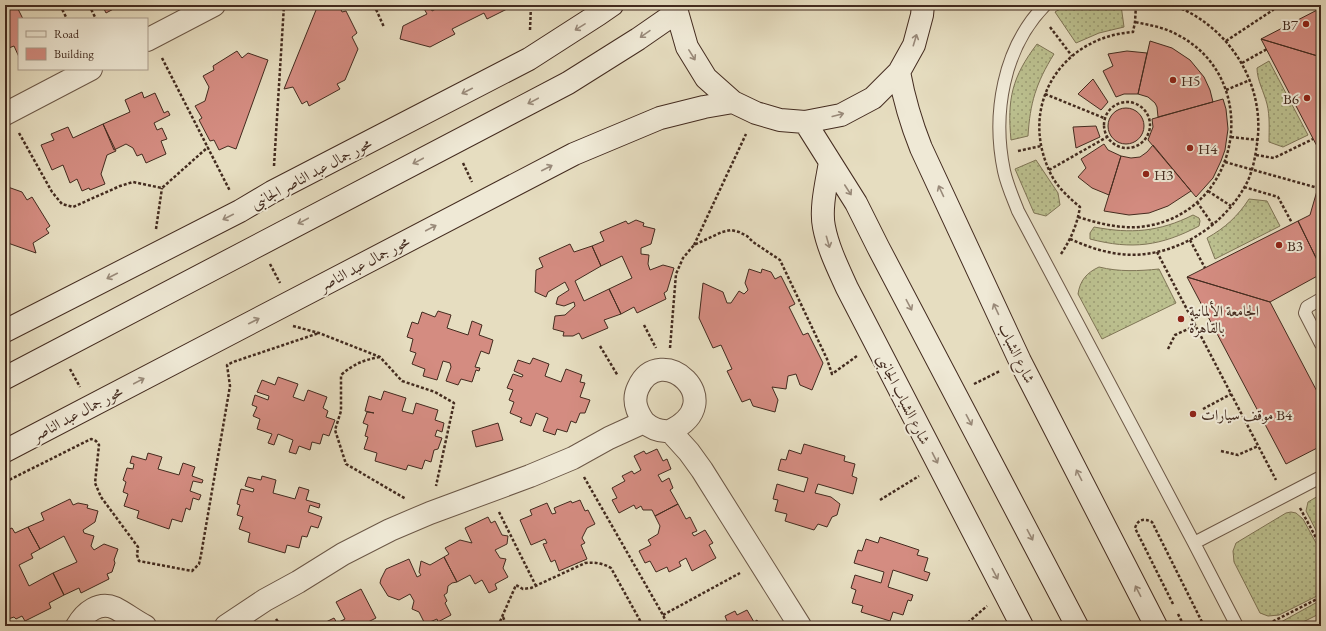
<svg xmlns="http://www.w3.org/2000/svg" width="1326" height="631" viewBox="0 0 1326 631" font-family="'EB Garamond',Amiri,serif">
	<defs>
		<pattern id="garden-dots" width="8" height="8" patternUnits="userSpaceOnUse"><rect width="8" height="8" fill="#bbbf8e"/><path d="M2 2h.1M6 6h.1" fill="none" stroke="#9a9b73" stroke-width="1.8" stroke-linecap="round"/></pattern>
	</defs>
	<rect width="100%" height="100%" fill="#e6ddc0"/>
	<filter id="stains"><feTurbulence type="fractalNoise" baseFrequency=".005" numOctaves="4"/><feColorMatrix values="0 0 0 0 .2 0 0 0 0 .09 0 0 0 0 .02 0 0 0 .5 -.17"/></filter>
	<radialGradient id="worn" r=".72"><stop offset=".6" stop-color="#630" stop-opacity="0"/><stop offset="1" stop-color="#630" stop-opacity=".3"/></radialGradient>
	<path fill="url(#garden-dots)" stroke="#7f7556" d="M1066,5H1121L1124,27L1099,33L1076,43L1055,12Z
		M1037,44L1054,54C1036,83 1030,103 1028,136L1011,140C1007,99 1012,77 1037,44Z
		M1269,61L1308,135L1283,147L1269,142C1269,130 1270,116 1267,104C1264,92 1257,80 1257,68Z
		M1036,160L1058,193L1060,205L1046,216L1034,213L1015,169Z
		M1249,199L1267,201L1280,226L1215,259L1207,238C1225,228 1238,216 1249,199Z
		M1193,215L1199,218L1200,221L1199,226C1161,246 1132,250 1090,239V233L1094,227C1131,234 1159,232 1193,215Z
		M1099,267C1119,272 1139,271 1159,269L1176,303L1102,339L1078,294C1080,281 1086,273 1099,267Z
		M1318,496L1321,497V540L1306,511L1308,502Z
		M1291,512L1296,513L1303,519L1321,552V594L1279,615L1268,616L1260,613L1234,562L1233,551L1236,543L1286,513Z
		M1321,600V613L1295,626H1283L1281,622Z"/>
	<path fill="#d48c81" stroke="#432b1f" d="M5,5H16L23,19H19V57L14,46L6,49L9,54L5,56Z
		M102,5H121L106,13Z
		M318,5L325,7L329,5H339L342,12L346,11L357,33L352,37L358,49L345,80L337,84L340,89L309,106L307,101L302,104L293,87L284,89Z
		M422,5H430L432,11L443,5H514L513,6L487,19L484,13L452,29L455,34L430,47L400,39L403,26L427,14Z
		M1321,8V57L1261,39Z
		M1261,39L1321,57V149L1319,150Z
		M1150,41L1172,48L1190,60L1204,77L1210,90L1213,102L1158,117L1157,107L1155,103L1148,97L1138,94Z
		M237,51L242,58L248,53L268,60L236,149L228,146L219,150L214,140L210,141L199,120L202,118L195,106L205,101L209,87L203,76L214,70L213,66Z
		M1127,51L1147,53L1138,94H1124L1116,97L1103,71L1113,66L1108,54Z
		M1093,79L1108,102L1101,110L1078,94Z
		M142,92L144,98L155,93L164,113L168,111L170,115L154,123L157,130L162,128L167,139L161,141L166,154L146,163L142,154L137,156L133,148L126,144L114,150L103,124L130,112L125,100Z
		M1223,99L1226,109L1228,129L1225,150L1221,161L1213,178L1196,197L1148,140L1153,127L1152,119Z
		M1108 126a18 18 0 1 1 36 0a18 18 0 1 1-36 0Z
		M103,124L116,151L107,155L101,174L105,184L90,190L89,188L82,191L77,179L70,183L63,165L52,170L41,145L54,140L51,134L68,127L73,138Z
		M1096,126L1100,137L1076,148L1073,127Z
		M1104,144L1108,150L1121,156L1109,195L1092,188L1078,177L1086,168L1081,159Z
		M1153,145L1191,191L1168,206L1149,213L1129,215L1104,211L1121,156L1131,158L1140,157L1147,152Z
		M1321,177V268L1298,221L1310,215Z
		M5,186L22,192L27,200L32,197L50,226L46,229L49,233L33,243L36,253L5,242Z
		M636,220L644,223L643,226L655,229L651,244L641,248V254L649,255L648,264L650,270L663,265L674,268L667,291L664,293L666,299L637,313L634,307L621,314L609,289L632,278L622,256L601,266L592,246L604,241L600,232L626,221L628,224Z
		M1298,221L1321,268V274L1270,302L1187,277Z
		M570,244L574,252L592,246L601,266L575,281L584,301L609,289L621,314L604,320L608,328L582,339L579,333L573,336H563L564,332L553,329L555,316L565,315L575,306L574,302L564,306L556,304L558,297L569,290L565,282L548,292L546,297L535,292L536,270L543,267L539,258Z
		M749,269L761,273L762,269L771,272L775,279L781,276L795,304L789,307L803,335L808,333L823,363L812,390L800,385L796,374L788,376L786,389L772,387L778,400L775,412L753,406L750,399L742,402L727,371L732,369L721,345L713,348L699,318L703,283L723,292L727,303H731L739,291L744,294L748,290L745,283Z
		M1187,277L1270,302L1321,399V446L1286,464Z
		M438,311L451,315L447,328L468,335L472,321L482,325L479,335L493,340L489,354L481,351L475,367L480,368L479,371L476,370L472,382L461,379L458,385L446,381L451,367L450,363L443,361L437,380L423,376L425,369L412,364L416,353L410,351L413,339L407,337L412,322L418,324L422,312L435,317Z
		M533,358L549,364L545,376L561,382L566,369L582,375L580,382L585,383L580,397L590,400L585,413H580L576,423L571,421L567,432L557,429L555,435L543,431L548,418L536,413L531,426L520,422L522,418L510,413L514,402L509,400L513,390L507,388L513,374L522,377L523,375L514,371L518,360L530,364Z
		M278,377L298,384L293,397L304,401L308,390L327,397L323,408L328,411L326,417L335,420L329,436L323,434L320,444L312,442L310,450L299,446L296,454L289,452L293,440L278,434L274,445L268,443L272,434L257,429L260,419L253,416L257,407L252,405L255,395L268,400L269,396L257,392L262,380L275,385Z
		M384,391L406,398L402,411L413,414L416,403L438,410L435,420L444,423L442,432L437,430L435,436L442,438L438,449L434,450L431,462L425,460L422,469L408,465L406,470L375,461L377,453L364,449L368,437L365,436L368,425L363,423L367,412L374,413L365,411L369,396L381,400Z
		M498,423L503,440L476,447L472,431Z
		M804,444L845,456L844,461L855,464L852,476L857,478L853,494L818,484L815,493L831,497L840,504L837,515L832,517L827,527L818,524L814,530L785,521L787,514L775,511L778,500L773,499L777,484L804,492L808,478L778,470L781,459L786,460L789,450L801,454Z
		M657,449L663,461L667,459L671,469L658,475L662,482L669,478L673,488L670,490L678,504L655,516L652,510H643L641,506L636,509L634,505L619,513L612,500L617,498L612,488L625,481L622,476L632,471L634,474L641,470L634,456L644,451L646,454Z
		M148,453L162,457L158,469L179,475L183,463L195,467L192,476L203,480L202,483L193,481L190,491L201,495L199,500L193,498L190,510L186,508L182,522L172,519L169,529L137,518L139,511L124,506L128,494L123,492L126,482L123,480L127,468L133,469L134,464L130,463L132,456L146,460Z
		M262,476L276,480L273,493L295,499L299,487L309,490L306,500L320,504L319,508L310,505L308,512L322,517L318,528L311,526L307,537L302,536L299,548L287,545L285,553L248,542L250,533L239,529L243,517L237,515L240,505L237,504L241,489L253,492L254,489L245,486L248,477L261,480Z
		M70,499L73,505L78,503L88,505L87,508L98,511L95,522L83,530L84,533L94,536L91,546L94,550L104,544L118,549L114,560L115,563L112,572L107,574L109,579L81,593L79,588L64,595L53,573L77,562L64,536L40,549L28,527L44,520L41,513Z
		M580,500L585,511L588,510L595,524L587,528L582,538L585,543L581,545L587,559L559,571L555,560L551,562L543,544L547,543L545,539L531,545L520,520L532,515L530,510L547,503L552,514L556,513L554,508L571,501L572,503Z
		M678,504L686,519L690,517L697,531L692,533L694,536L705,530L713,543L709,545L716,558L692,571L686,558L679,562L681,566L669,572L667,567L656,572L650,561L645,563L639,551L651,545L648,540L658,534L660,526L655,516Z
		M488,517L491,523L495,521L502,535L508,536L507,544L495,550L500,558L506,559L503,568L508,577L495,584L497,589L489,593L482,580L475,584L470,575L457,582L444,557L449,554L445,548L460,540L472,543L465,528Z
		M28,527L40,549L31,554L33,558L19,565L29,586L53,573L64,595L49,603L51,608L25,621L22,616L16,619L14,617L8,619V615L5,614V593L7,590L5,588V531L12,528L15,533Z
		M880,537L919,550L917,555L928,558L924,571L930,573L927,581L893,570L888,587L913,595L911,601L908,600L903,615L893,612L890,621L861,612L863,606L852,603L856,590L851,588L855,575L881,583L884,572L854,563L858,550L862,551L866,539L878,543Z
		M444,557L457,582L452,583L448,586L447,593L444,595L447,601L445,603L451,615L438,622L437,619L425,624L419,612L412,609L414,601L410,594L399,600L388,596L380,583L381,579L386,569L409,559L417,577L421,575L419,572L421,561L430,565Z
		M361,589L376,618L366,623L368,626H318L334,618L337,623L345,619L336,602Z
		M747,610L754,622L757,620L760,626H729L725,616L735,611L737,615Z"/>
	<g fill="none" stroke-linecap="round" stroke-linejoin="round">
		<g stroke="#6c5847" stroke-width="14">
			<path id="lane" d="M1045,5C1003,48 992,114 1004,171C1007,185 1013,198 1018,211L1194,543L1237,626
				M1321,299L1307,307L1305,313L1321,344
				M1194,543L1321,477"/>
		</g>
		<g stroke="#6c5847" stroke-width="24">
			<path id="street" d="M147,40L214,5
				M5,114L91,69
				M644,422C637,412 632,401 638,388C660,339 732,401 670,431
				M77,626C85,612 99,601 115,608C125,613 135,621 145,626
				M226,626L265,600L298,582L343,554L390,530L430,513L530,476L573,458L609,438L644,422C652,429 660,432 670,431L689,452L702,470L800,626"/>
		</g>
		<g stroke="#432b1f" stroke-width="24">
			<path id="secondary" d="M677,5V12L687,47L706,78L733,102L756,113L780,120L805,122L841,115L873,98L899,72L914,45L922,15L923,5
				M899,72C904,99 911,123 921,148L1020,361L1156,626
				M805,122L856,203L878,247L1077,626
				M830,162C827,181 820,208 824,227C828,248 838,268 847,288L1022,626
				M5,331L240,211L272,192L529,59L599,14L612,5
				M5,378L568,83L638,39L677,12
				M5,451L574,154L660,118L704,107L733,102"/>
		</g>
		<path stroke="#432b1f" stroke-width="2.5" stroke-dasharray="3 2" stroke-linecap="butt" d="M60,5L67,19
			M89,5L96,19
			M374,5L384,27
			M1050,27L1072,56
			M530,30L531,5
			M1226,41L1273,10L1270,5
			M162,58L230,191
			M1242,63L1267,49
			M1226,90L1250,80
			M1045,94L1104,118
			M1104 125a23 23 0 1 1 46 0a23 23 0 1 1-46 0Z
			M19,133L52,192L62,204L73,207L120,186L133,182L162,188L208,147
			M1231,137L1258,140
			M1018,151L1041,146
			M1256,155L1274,158L1313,139
			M1225,162L1318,188
			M463,163L472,182
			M274,166L284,5
			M1049,170L1107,137
			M1244,187L1278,197L1292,223
			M1208,191L1231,206
			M1197,202L1213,225
			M1078,217C1101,224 1123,230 1147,226C1243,210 1263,77 1176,34C1163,27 1149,25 1135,22
			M156,229L162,188
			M1070,239C1086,246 1102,252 1120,254C1169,260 1220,230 1244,188C1252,175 1255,159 1257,144C1266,84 1229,26 1173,5
			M1190,240L1205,268
			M694,245L746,134
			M1157,252L1276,480
			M1061,254C1071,239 1077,225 1080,207C1067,196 1055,185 1049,170C1019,104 1062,37 1133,32L1135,22L1136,5
			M270,264L280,283
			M644,325L656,348
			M293,326L319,333L380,357L402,381L435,392L454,403L436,486
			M600,346L618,376
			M670,348L676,274L683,258L694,245L722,232L731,230L739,232L747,236L753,242L780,260L827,359L832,374L857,356
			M1168,349L1175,335L1195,326
			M380,357C363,360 354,364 341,375V411L335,430L346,464L406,499
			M70,369L80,387
			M974,384L1000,371
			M1203,409L1231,394
			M1221,451L1238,455L1258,446
			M584,477L663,615L668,626
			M5,482L91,439L96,441L99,445L95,483L101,497L138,547L137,555L139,561L192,571L199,564L201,555L230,386L227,365L233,362L319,333
			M880,500L919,476
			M1300,508L1321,547
			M499,512L536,586
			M1173,604L1135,528C1138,519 1144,518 1152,522L1202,622V626
			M1178,614L1184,626
			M663,615L740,573
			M503,617L507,626
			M276,619L281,626
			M498,626L516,585L523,589L531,588L585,563C595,562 602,563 611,568L643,626
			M964,626L987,606
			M1264,626L1321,597"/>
		<use href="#lane" stroke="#efe9d6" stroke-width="12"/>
		<use href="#street" stroke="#efe9d6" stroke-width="22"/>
		<use href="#secondary" stroke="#efe9d6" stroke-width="22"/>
	</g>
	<defs><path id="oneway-shaft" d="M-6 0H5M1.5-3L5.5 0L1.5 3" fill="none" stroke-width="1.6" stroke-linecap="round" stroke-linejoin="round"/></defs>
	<g stroke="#998a7a">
		<use href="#oneway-shaft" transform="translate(580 27) rotate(148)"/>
		<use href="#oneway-shaft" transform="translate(645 34) rotate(145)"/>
		<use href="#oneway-shaft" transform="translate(915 40) rotate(-73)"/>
		<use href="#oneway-shaft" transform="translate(692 55) rotate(58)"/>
		<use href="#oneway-shaft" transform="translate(467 91) rotate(153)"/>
		<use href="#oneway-shaft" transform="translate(533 101) rotate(152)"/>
		<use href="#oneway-shaft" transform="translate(838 115) rotate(-15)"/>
		<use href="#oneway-shaft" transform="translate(418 161) rotate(152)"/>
		<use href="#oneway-shaft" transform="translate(547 168) rotate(-27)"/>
		<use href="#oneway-shaft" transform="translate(848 190) rotate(57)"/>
		<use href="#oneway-shaft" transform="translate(941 191) rotate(-115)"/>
		<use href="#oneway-shaft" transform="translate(228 217) rotate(153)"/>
		<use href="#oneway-shaft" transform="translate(303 221) rotate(152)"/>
		<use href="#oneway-shaft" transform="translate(431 228) rotate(-28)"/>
		<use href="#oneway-shaft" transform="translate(828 242) rotate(74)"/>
		<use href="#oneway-shaft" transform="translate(112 276) rotate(153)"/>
		<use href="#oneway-shaft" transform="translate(909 305) rotate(62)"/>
		<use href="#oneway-shaft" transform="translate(996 309) rotate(-115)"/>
		<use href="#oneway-shaft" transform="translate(254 321) rotate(-27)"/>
		<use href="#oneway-shaft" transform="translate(139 381) rotate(-28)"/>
		<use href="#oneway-shaft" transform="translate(969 420) rotate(62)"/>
		<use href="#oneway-shaft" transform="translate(935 458) rotate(63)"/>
		<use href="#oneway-shaft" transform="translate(1079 475) rotate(-117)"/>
		<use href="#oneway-shaft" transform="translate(1030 535) rotate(62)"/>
		<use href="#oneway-shaft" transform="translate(995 574) rotate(62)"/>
		<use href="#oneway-shaft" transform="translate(1138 591) rotate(-117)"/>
	</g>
	<g fill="#8f2418" stroke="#efe9d6" stroke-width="1.5">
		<circle cx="1306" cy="24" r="4"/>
		<circle cx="1173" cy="80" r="4"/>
		<circle cx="1307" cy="98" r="4"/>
		<circle cx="1190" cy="148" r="4"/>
		<circle cx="1146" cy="174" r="4"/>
		<circle cx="1279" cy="245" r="4"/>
		<circle cx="1181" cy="319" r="4"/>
		<circle cx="1193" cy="414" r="4"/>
	</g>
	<g text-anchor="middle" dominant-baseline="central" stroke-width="4" stroke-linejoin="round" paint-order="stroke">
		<g font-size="15" fill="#432b1f" stroke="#efe9d6" text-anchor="start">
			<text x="1298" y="24" text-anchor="end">B7</text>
			<text x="1181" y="80">H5</text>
			<text x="1299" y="98" text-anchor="end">B6</text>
			<text x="1198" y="148">H4</text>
			<text x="1154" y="174">H3</text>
			<text x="1287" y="245">B3</text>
			<text x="1189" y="310">الجامعة الألمانية<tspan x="1189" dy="17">بالقاهرة</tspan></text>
			<text x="1201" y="414">موقف سيارات B4</text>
		</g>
		<g font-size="15" fill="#432b1f" stroke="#efe9d6">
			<text transform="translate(311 173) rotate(-28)">محور جمال عبد الناصر الجانبى</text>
			<text transform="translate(364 263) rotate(-28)">محور جمال عبد الناصر</text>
			<text transform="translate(1017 353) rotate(64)">شارع الشباب</text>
			<text transform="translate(904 399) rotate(63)">شارع الشباب الجانبى</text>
			<text transform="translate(77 413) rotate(-28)">محور جمال عبد الناصر</text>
		</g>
	</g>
	<rect width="1326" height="631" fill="none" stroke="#e6ddc0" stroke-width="20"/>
	<rect x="6" y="6" width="1314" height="619" fill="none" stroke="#432b1f" stroke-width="2"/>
	<rect x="10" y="10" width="1306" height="611" fill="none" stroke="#432b1f"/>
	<rect x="18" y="18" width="130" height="52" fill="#efe9d6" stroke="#aa9d8d"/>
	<rect x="26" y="31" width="20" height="6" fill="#efe9d6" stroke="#aa9d8d"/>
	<text x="54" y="38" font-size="12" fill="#432b1f">Road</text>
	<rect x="26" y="48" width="20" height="12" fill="#d48c81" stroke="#aa9d8d"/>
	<text x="54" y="58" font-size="12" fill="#432b1f">Building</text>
	<rect width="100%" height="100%" filter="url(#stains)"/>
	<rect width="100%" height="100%" fill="url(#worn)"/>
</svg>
